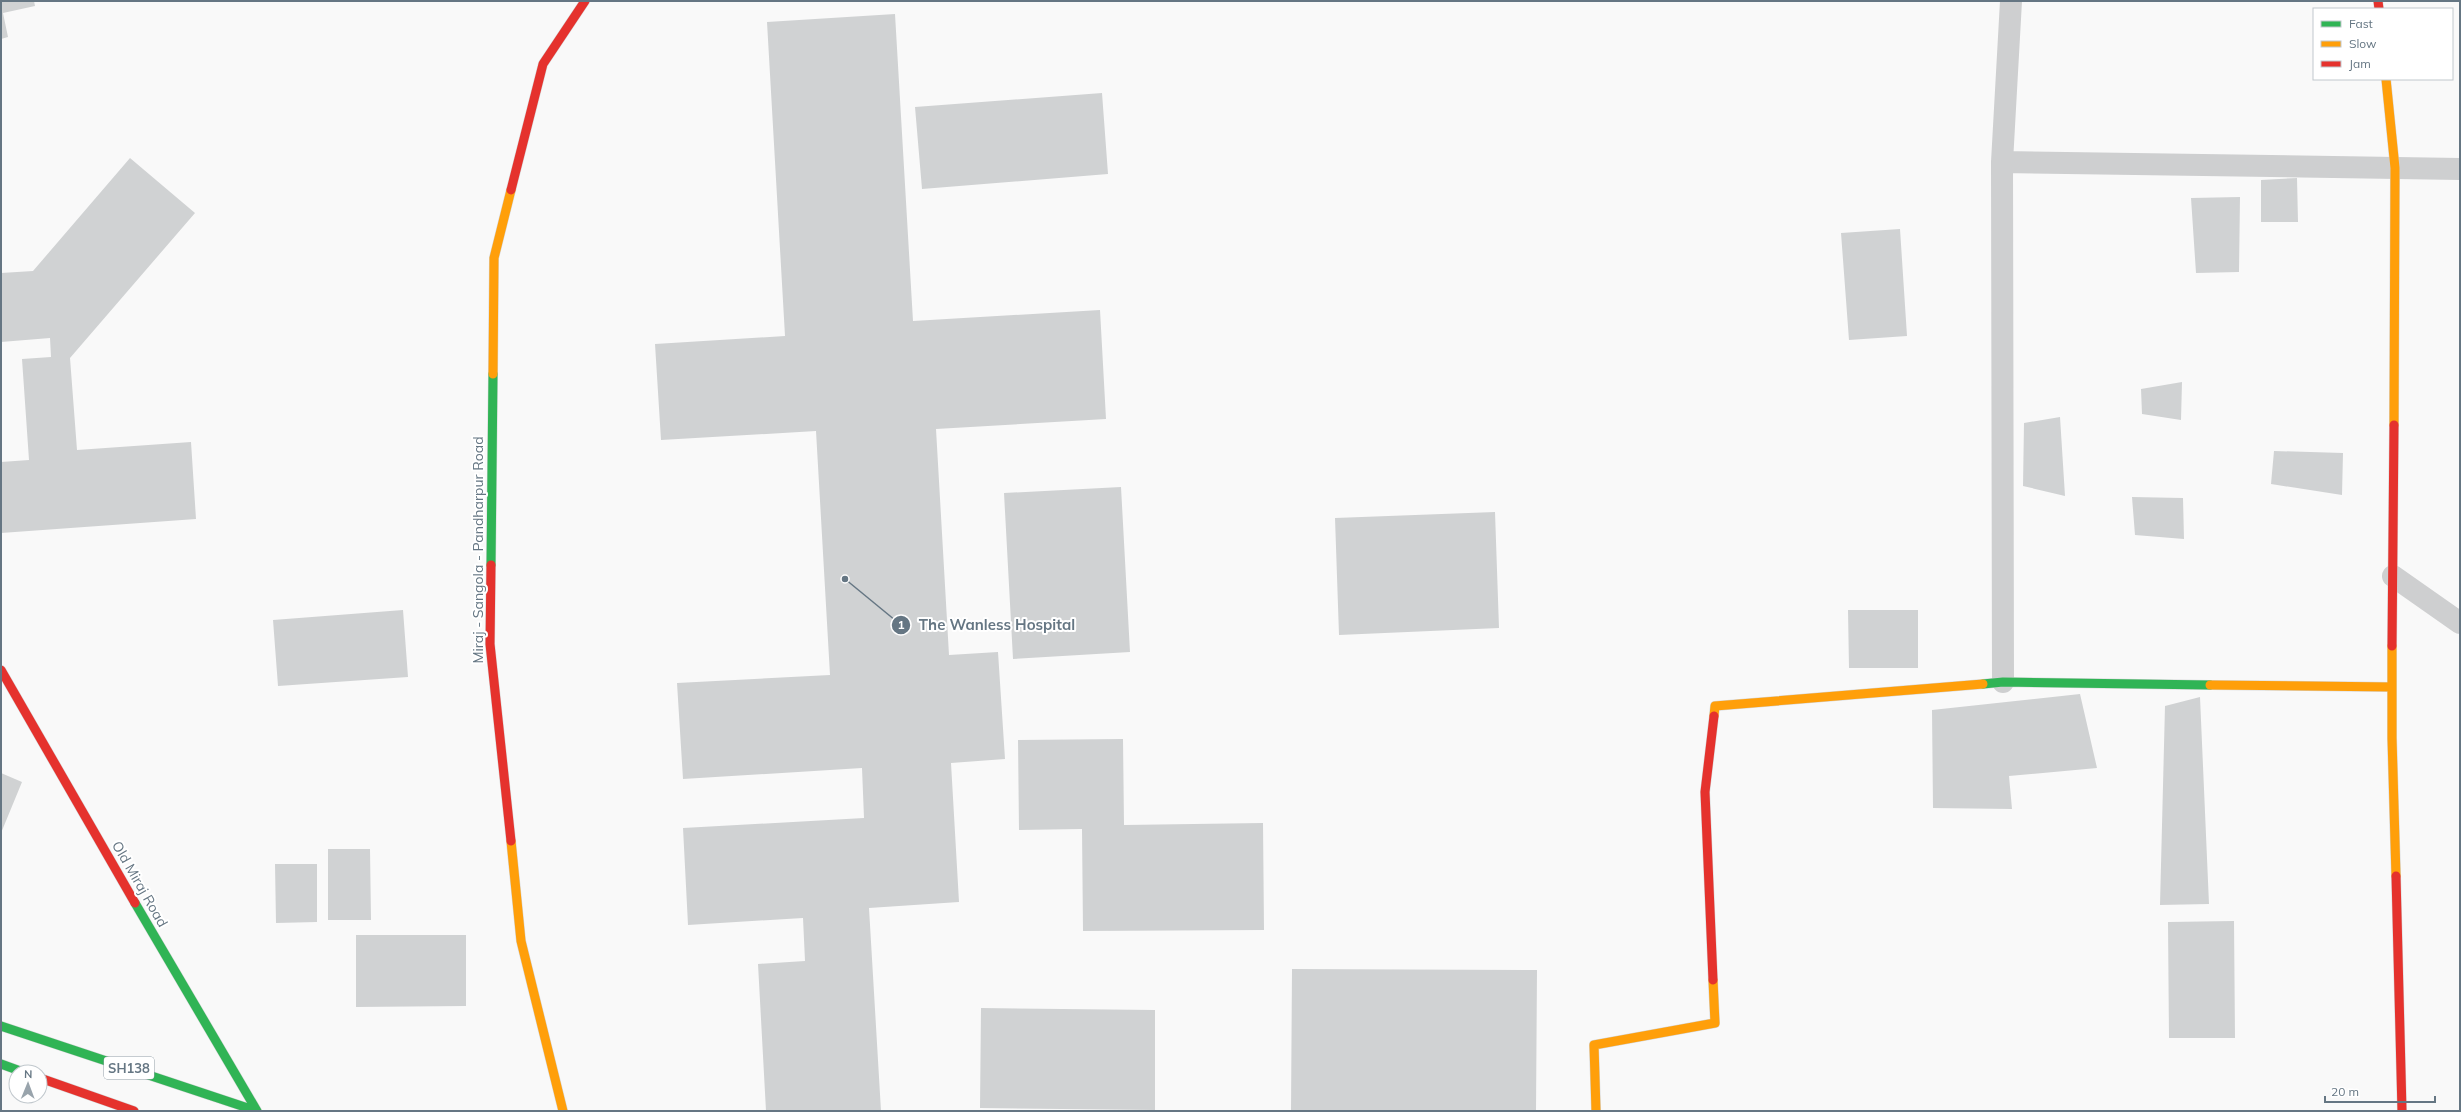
<svg xmlns="http://www.w3.org/2000/svg" width="2461" height="1112" viewBox="0 0 2461 1112" font-family="Mulish,sans-serif">
	<rect width="100%" height="100%" fill="#f9f9f9"/>
	<path fill="#d0d2d3" d="M1,1H34L35,6L3,13L8,37L1,39Z
		M895,14L913,321L1100,310L1106,419L936,429L949,655L998,652L1005,759L951,763L959,902L869,908L881,1111H766L758,964L805,961L803,918L688,925L683,828L864,818L862,768L683,779L677,683L830,675L816,431L661,440L655,344L785,336L767,22Z
		M1102,93L1108,174L922,189L915,107Z
		M130,158L195,213L70,358L77,450L191,442L196,519L1,533V462L29,460L22,359L51,357L50,338L1,342V273L33,271Z
		M2297,178L2298,222H2261V180Z
		M2240,197L2239,272L2196,273L2191,198Z
		M1900,229L1907,336L1849,340L1841,233Z
		M2182,382L2181,420L2142,414L2141,389Z
		M2060,417L2065,496L2023,486L2024,423Z
		M2274,451L2343,453L2342,495L2271,484Z
		M1121,487L1130,652L1013,659L1004,493Z
		M2132,497L2183,498L2184,539L2135,535Z
		M1495,512L1499,628L1339,635L1335,518Z
		M403,610L408,677L278,686L273,620Z
		M1848,610H1918V668H1849Z
		M2080,694L2097,768L2009,776L2012,809L1933,808L1932,710Z
		M2200,697L2209,904L2160,905L2165,706Z
		M1123,739L1124,825L1263,823L1264,930L1083,931L1082,829L1019,830L1018,740Z
		M1,773L22,782L1,833Z
		M328,849H370L371,920H328Z
		M275,864H317V922L276,923Z
		M2234,921L2235,1038H2169L2168,922Z
		M356,935H466V1006L356,1007Z
		M1292,969L1537,970L1536,1111H1291Z
		M981,1008L1155,1010V1110L980,1108Z"/>
	<g fill="none" stroke-linecap="round" stroke-linejoin="round">
		<g stroke="#d5d6d7" stroke-width="10">
			<path id="fast" d="M491,565L493,374
				M1983,684L2003,682L2210,685
				M135,903L257,1111
				M1,1026L257,1111
				M1,1064L23,1072"/>
		</g>
		<g stroke="#d5d6d7" stroke-width="10">
			<path id="slow" d="M2386,79L2395,168L2394,425
				M493,374L494,258L511,190
				M2392,646V738L2396,876
				M2210,685L2392,687
				M1714,716L1715,706L1983,684
				M511,841L521,941L563,1111
				M1596,1111L1594,1045L1715,1023L1713,980"/>
		</g>
		<g stroke="#d5d6d7" stroke-width="10">
			<path id="jam" d="M2378,1L2379,9
				M511,190L543,64L585,1
				M491,565L490,644L511,841
				M2392,646L2394,425
				M1,670L135,903
				M2396,876L2402,1111
				M1713,980L1705,792L1714,716
				M40,1078L134,1111"/>
		</g>
		<path stroke="#cecfd0" stroke-width="22" d="M2002,162L2460,169
			M2393,576L2460,623
			M2003,682L2002,162L2011,1"/>
		<use href="#fast" stroke="#30b455" stroke-width="9"/>
		<use href="#slow" stroke="#ff9f0a" stroke-width="9"/>
		<use href="#jam" stroke="#e5322d" stroke-width="9"/>
	</g>
	<g text-anchor="middle" dominant-baseline="central" stroke-width="4" stroke-linejoin="round" paint-order="stroke">
		<rect fill="#fff" stroke="#939fa8" stroke-width="1" x="104" y="1057" width="50" height="22" rx="3"/>
		<g font-size="13" font-weight="bold" fill="#657683">
			<text x="129" y="1068">SH138</text>
		</g>
		<g font-size="14" fill="#657683" stroke="#fff">
			<text transform="translate(478 550) rotate(-90)">Miraj - Sangola - Pandharpur Road</text>
			<text transform="translate(140 884) rotate(60)">Old Miraj Road</text>
		</g>
	</g>
	<path fill="none" stroke="#657683" stroke-width="1.5" d="M845 579L901 625"/>
	<g fill="#657683" stroke="#fff" stroke-width="1.5">
		<circle cx="845" cy="579" r="4"/>
		<circle cx="901" cy="625" r="10"/>
	</g>
	<g font-size="12" text-anchor="middle" font-weight="bold" fill="#fff">
		<text x="901" y="629">1</text>
	</g>
	<g font-size="15" text-anchor="middle" font-weight="bold" fill="#657683" stroke="#fff" stroke-width="4" stroke-linejoin="round" paint-order="stroke">
		<text x="997" y="630">The Wanless Hospital</text>
	</g>
	<rect width="2461" height="1112" fill="none" stroke="#657683" stroke-width="4"/>
	<rect x="2313" y="8" width="140" height="72" fill="#ffffff" stroke="#c1c8cd"/>
	<rect x="2321" y="21" width="20" height="6" fill="#30b455" stroke="#c1c8cd"/>
	<text x="2349" y="28" font-size="12" fill="#657683">Fast</text>
	<rect x="2321" y="41" width="20" height="6" fill="#ff9f0a" stroke="#c1c8cd"/>
	<text x="2349" y="48" font-size="12" fill="#657683">Slow</text>
	<rect x="2321" y="61" width="20" height="6" fill="#e5322d" stroke="#c1c8cd"/>
	<text x="2349" y="68" font-size="12" fill="#657683">Jam</text>
	<g transform="translate(28 1084) rotate(1)"><circle r="19" fill="#ffffff" stroke="#c1c8cd"/>
	<path d="M0-3L7 15L0 10L-7 15Z" fill="#99a4ac"/>
	<text y="-6" font-size="11" font-weight="bold" text-anchor="middle" fill="#657683">N</text>
	</g>
	<path d="M2325 1096v6h110v-6" fill="none" stroke="#657683" stroke-width="2"/>
	<text x="2331" y="1096" font-size="12" fill="#657683" stroke="#ffffff" stroke-width="3" paint-order="stroke">20 m</text>
</svg>
